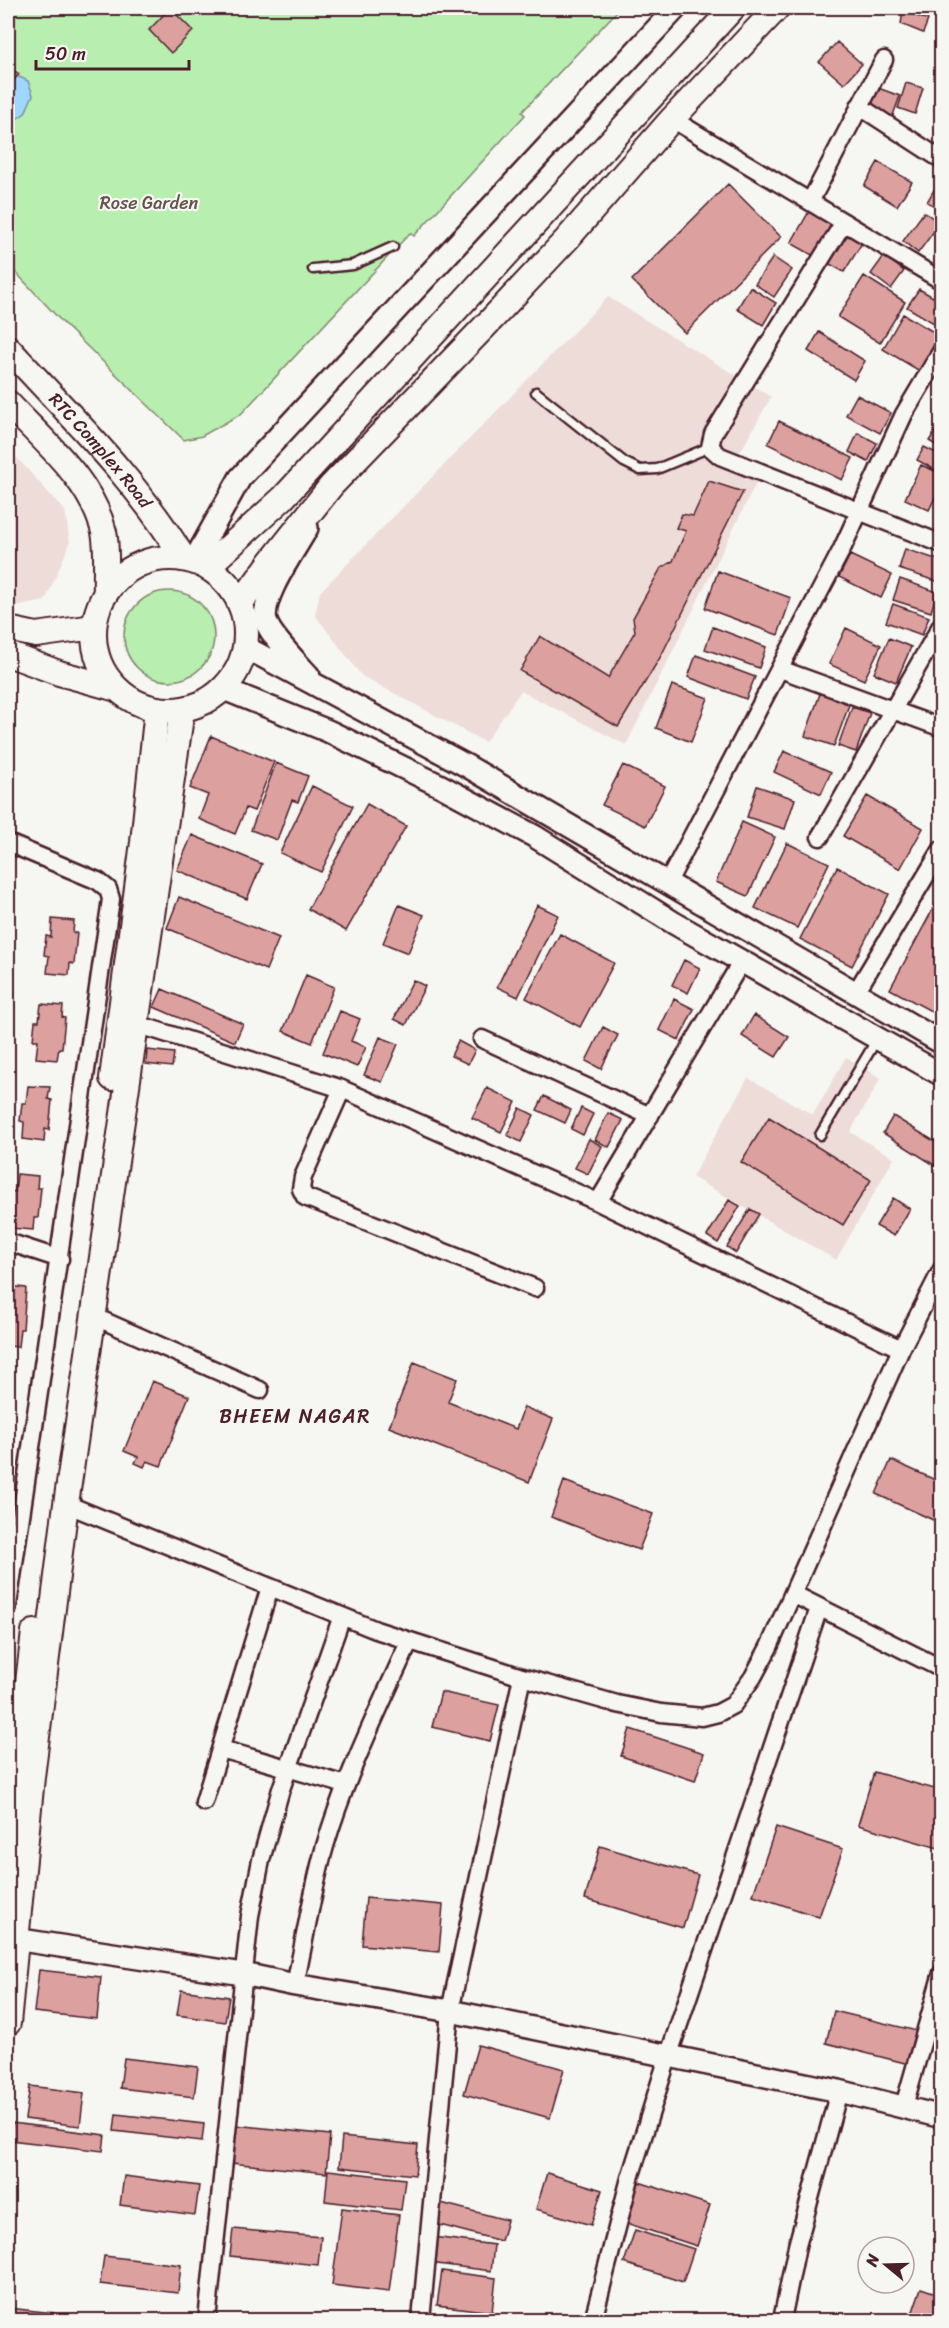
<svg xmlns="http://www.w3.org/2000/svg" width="949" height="2328" viewBox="0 0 949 2328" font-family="Sriracha,sans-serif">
	<rect width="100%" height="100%" fill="#f6f6f2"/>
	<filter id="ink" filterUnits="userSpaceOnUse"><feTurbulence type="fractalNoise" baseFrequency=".0167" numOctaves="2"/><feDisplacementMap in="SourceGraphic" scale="12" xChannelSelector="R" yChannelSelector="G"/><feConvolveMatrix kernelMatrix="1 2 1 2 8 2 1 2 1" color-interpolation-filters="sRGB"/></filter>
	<g filter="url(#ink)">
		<path fill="#eedcd9" d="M608,297L771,397L738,456L762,471L626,745L521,691L485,742L362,676L315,615L320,592Z
			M8,448L65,511L70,543L45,601L14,607L8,605Z
			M846,1057L881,1078L850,1132L894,1158L836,1260L692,1177L748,1078L813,1115Z"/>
		<path fill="#b8eeaf" stroke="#81866d" stroke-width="1.5" d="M8,8H620L522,112L525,115L414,236L410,233L241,414L202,436L184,440L63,323L8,264Z
			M124 636a45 45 0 1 1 90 0a45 45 0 1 1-90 0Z"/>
		<path fill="#9fd7ff" stroke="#7d8daa" stroke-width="1.5" d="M17,76L28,81L33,95L25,113L11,123H8V87Z"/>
		<path fill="#dca19e" stroke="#4a1f2b" stroke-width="1.5" d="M170,8L193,31L171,53L149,30Z
			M903,11L928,20L923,33L901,24Z
			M837,42L862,64L844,84L819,62Z
			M8,67L19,74L8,87Z
			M906,83L923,88L915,114L898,108Z
			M878,88L900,96L892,118L870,110Z
			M878,162L912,182L897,206L864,186Z
			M942,176V210L927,202Z
			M728,184L781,237L685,333L632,280Z
			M811,208L834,221L814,256L791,243Z
			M924,212L940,223L918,253L903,241Z
			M848,230L864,240L844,272L828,263Z
			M884,256L904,271L891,289L871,274Z
			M773,257L792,270L774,297L755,284Z
			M864,276L905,302L880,343L838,317Z
			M750,287L776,303L763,325L737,309Z
			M919,289L942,302V328L907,307Z
			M903,314L942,337V341L923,373L883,349Z
			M819,332L865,361L854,380L808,351Z
			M857,395L891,413L880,433L846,415Z
			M779,421L853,458L842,480L768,444Z
			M936,430L942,434V449L929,441Z
			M858,433L877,443L868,462L849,452Z
			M924,447L942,456L941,473L917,460Z
			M921,465L942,474V483L929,510L905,499Z
			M709,481L743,492L661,656L618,727L520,671L540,636L608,678L635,631L633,618L661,568L673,561L686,531L676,528L682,514L693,516Z
			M905,549L942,561V583L899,569Z
			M850,555L892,575L881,598L839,577Z
			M718,571L791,598L778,635L705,608Z
			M900,579L937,592L931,612L893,600Z
			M893,604L929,617L922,635L886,622Z
			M713,627L766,647L759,668L705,649Z
			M846,628L881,645L864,680L829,664Z
			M889,638L911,647L896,682L874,673Z
			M696,655L755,677L746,699L688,677Z
			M672,685L708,698L691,742L656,728Z
			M821,691L850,702L834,746L805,736Z
			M852,707L870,713L856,752L838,746Z
			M211,736L274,762L254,811L246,808L235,834L199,819L208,795L190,788Z
			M784,751L831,772L821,794L774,772Z
			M276,763L308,776L298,802L292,800L277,840L251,830Z
			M623,765L665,786L645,826L602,805Z
			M312,786L353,806L321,872L280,853Z
			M757,786L795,799L785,829L747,817Z
			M867,796L923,828L900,869L843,836Z
			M367,804L406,826L346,931L308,909Z
			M742,822L775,837L748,896L716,882Z
			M192,835L262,864L247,899L177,870Z
			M787,843L829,863L797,928L755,908Z
			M837,867L889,894L852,966L800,939Z
			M940,896L942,897V1017L890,989Z
			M179,897L279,938L266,970L167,928Z
			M399,905L424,915L408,953L383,943Z
			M537,905L558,915L518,997L497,987Z
			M52,919L74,921L73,933H77L74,964L70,963L69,975L47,973L49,956L44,955L46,936L51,937Z
			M560,934L614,963L580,1027L526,998Z
			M684,960L700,968L688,993L672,985Z
			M306,975L334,987L312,1043L283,1031Z
			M413,980L425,986L406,1025L394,1019Z
			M162,989L243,1024L235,1042L154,1007Z
			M674,999L694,1009L679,1040L659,1030Z
			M41,1004L63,1006L62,1017L65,1018L62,1048H59L57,1060L36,1058L38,1040H33L35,1021H39Z
			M340,1011L360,1019L351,1041L366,1047L357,1067L323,1053Z
			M754,1015L789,1037L776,1057L742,1036Z
			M603,1027L618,1035L601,1069L586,1061Z
			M380,1037L398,1044L382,1082L364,1075Z
			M458,1041L475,1050L468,1064L451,1056Z
			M147,1050L174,1053L172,1067L146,1064Z
			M28,1086L50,1087L48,1099L52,1100L49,1130L45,1129L44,1142L23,1139L24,1122L20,1121L22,1103H26Z
			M487,1088L516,1102L501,1132L472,1118Z
			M544,1096L571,1110L565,1123L537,1110Z
			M520,1108L534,1115L521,1142L507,1135Z
			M581,1108L593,1114L583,1135L571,1129Z
			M608,1113L623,1120L609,1147L595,1140Z
			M893,1116L942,1146V1164L939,1168L883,1133Z
			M769,1117L871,1180L843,1225L741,1162Z
			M589,1139L602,1146L588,1174L575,1168Z
			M17,1174L38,1176L37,1188H41L38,1218H34L33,1230L11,1228L13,1210H9L11,1191L15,1192Z
			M893,1198L910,1209L894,1236L876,1226Z
			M729,1200L740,1206L718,1243L707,1236Z
			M750,1209L759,1214L736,1253L727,1247Z
			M8,1286L26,1288L23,1329H20L18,1347L8,1346Z
			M414,1362L457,1379L448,1402L516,1429L524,1407L553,1419L529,1482L389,1427Z
			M8,1376H14L11,1418L8,1417Z
			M152,1381L189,1396L161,1466L147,1461L144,1467L135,1463L138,1457L124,1451Z
			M891,1460L942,1483V1524L876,1494Z
			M564,1481L653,1514L639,1550L551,1517Z
			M441,1692L499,1705L490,1741L432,1727Z
			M630,1729L704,1753L695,1781L621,1756Z
			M874,1772L942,1791V1849L858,1825Z
			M776,1827L843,1849L819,1917L753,1895Z
			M600,1846L698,1875L683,1928L585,1899Z
			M366,1898L443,1905L439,1952L362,1945Z
			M39,1970L101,1977L97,2019L34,2012Z
			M181,1990L229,1997L225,2022L177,2015Z
			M834,2011L917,2031L909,2064L826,2043Z
			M478,2045L564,2069L550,2118L464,2094Z
			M124,2058L198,2067L194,2097L120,2088Z
			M30,2086L84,2093L80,2126L25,2119Z
			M116,2114L204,2124L202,2141L114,2131Z
			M12,2123L105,2135L103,2151L10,2140Z
			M235,2125L330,2135L326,2173L231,2163Z
			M342,2137L418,2145L415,2175L339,2167Z
			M328,2170L405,2179L401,2210L325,2201Z
			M547,2173L602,2190L591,2225L536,2209Z
			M124,2176L199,2186L195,2215L120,2205Z
			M639,2182L710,2205L697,2246L626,2223Z
			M441,2203L507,2220L501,2241L436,2224Z
			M342,2208L399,2215L389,2292L332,2285Z
			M233,2229L321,2237L318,2265L230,2256Z
			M635,2230L694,2249L683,2282L624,2263Z
			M433,2237L494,2245L491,2271L430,2263Z
			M104,2256L181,2265L178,2293L100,2284Z
			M442,2271L496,2278L492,2312L437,2305Z
			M921,2288L942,2295V2320H910Z
			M8,2308L54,2313L53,2320H8Z"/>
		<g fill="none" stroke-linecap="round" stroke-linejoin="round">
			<g stroke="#4a1f2b" stroke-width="13">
				<path id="service" d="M313,269L353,265L393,247
					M536,392L624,462L640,470L657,469L710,447
					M820,1135L877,1039"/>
			</g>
			<g stroke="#4a1f2b" stroke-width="21">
				<path id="minor" d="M859,106L942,160
					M672,119L942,281
					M810,202L884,60
					M844,222L713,434L710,447L720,456L942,544
					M780,669L942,728
					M820,837L942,624
					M8,843L98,881L108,889L111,899L8,1605
					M668,882L841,551L904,414L942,350
					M742,961L598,1202L901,1349
					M856,992L942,849
					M127,1021L342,1089L598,1202
					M482,1039L650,1116
					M342,1089L303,1177L301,1189L305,1197L535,1288
					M8,1242L60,1259
					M93,1316L260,1390
					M66,1504L376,1630L522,1677L450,2011L421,2320
					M793,1594L942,1669
					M522,1677L617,1704L661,1713L702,1717L718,1713L733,1705L753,1677L769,1647L901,1349L942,1269
					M221,1749L346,1785
					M204,1802L270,1587
					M295,1985C305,1939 312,1891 325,1846C346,1775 379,1709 409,1642
					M904,2106L942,1973
					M207,2320L250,1916L261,1860L281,1789L342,1616
					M593,2320L630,2178L668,2057L819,1608
					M782,2320L797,2246L839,2091"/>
			</g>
			<g stroke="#4a1f2b" stroke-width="26">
				<path id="tertiary" d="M307,528C296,549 260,597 266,621C269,634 299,665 309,676
					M194,561L240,478L676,8
					M245,647L467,766L942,1043
					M224,689L328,731L441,786L534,836L674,923L942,1075
					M8,1938L243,1974L295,1985L450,2011L839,2091L942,2117"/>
			</g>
			<g stroke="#4a1f2b" stroke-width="28">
				<g id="secondary">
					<path id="s1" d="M8,348C70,416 136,479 184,559"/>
					<path d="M8,403C43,441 91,479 104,532C108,551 105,573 106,593"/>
					<circle cx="170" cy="634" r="76"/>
					<path d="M207,567L283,498L733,8"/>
					<path d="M240,604L270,563L331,486L490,321L567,239L672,119L777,8"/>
					<path d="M8,629L36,635L94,627"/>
					<path d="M8,654L59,673L117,689"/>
					<path d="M112,1078L143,842L157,709"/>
					<path d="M8,1850L34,1632"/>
					<path d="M8,2023L32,1777L66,1504L182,710"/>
				</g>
			</g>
			<use href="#service" stroke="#f6f6f2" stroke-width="8"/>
			<use href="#minor" stroke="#f6f6f2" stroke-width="16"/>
			<use href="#tertiary" stroke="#f6f6f2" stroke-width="21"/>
			<use href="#secondary" stroke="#f6f6f2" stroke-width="24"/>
		</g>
	</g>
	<g text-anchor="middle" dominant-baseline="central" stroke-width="4.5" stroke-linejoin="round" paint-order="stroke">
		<g font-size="18" fill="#66534c" stroke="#f6f6f2">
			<text x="149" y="203">Rose Garden</text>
		</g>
		<g font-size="18" fill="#4a1f2b" stroke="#f6f6f2">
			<text stroke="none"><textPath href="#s1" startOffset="138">RTC Complex Road</textPath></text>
		</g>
		<g font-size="20" letter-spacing="1.5" fill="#4a1f2b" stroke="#f6f6f2">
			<text x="295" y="1416">BHEEM NAGAR</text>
		</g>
	</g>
	<rect width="949" height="2328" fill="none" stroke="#f6f6f2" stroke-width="30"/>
	<rect x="15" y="15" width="919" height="2298" fill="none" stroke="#4a1f2b" stroke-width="2" filter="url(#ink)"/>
	<g transform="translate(886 2265) rotate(289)"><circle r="28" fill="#f6f6f2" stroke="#b1a0a2" stroke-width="1.5"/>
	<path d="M0-4.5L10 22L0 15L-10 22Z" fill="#4a1f2b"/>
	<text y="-9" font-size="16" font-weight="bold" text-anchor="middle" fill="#4a1f2b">N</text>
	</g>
	<path d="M36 60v9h153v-9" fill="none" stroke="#4a1f2b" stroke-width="3"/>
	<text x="45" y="60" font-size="18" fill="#4a1f2b" stroke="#f6f6f2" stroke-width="4.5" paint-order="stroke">50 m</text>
</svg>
